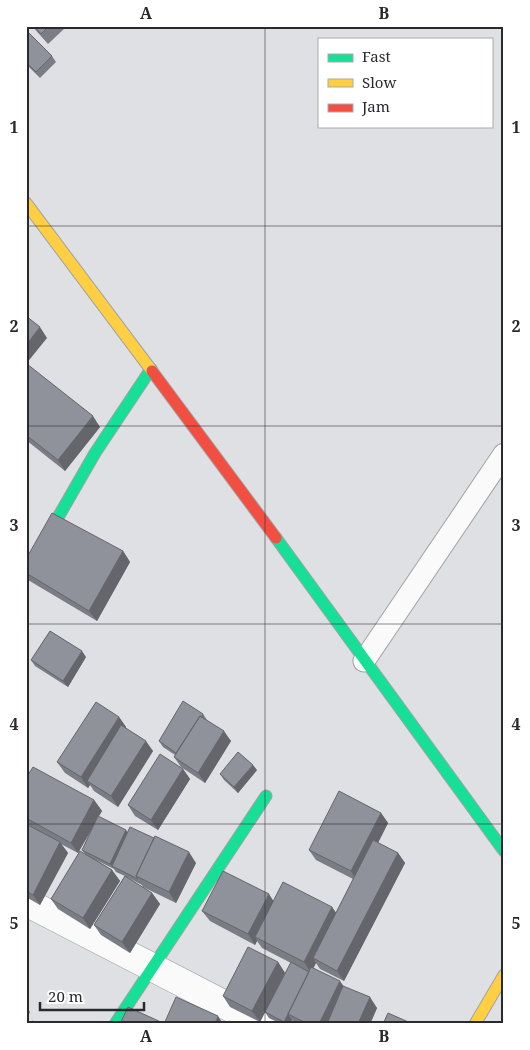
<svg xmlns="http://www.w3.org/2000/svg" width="530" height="1050" viewBox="0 0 530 1050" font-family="'Noto Serif',serif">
	<rect width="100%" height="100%" fill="#dfe0e4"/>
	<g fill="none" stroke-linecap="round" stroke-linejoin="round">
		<g stroke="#a1a2a5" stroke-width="23">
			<path id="lane" d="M364,661L504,454"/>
		</g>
		<g stroke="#a1a2a5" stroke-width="29">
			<path id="street" d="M26,902L262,1024"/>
		</g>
		<g stroke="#a1a2a5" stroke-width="13">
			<path id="fast" d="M276,538L504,851
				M26,573L95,453L151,369
				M115,1024L266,796"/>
		</g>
		<g stroke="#a1a2a5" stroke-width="13">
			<path id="slow" d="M26,203L152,371
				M475,1024L504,975"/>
		</g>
		<g stroke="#a1a2a5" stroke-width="13">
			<path id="jam" d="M152,371L276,538"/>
		</g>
		<use href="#lane" stroke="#fafafb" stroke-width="21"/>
		<use href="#street" stroke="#fafafb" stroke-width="28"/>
		<use href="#fast" stroke="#16e098" stroke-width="11"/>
		<use href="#slow" stroke="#ffcf43" stroke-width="11"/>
		<use href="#jam" stroke="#f24e42" stroke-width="11"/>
	</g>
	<path fill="#7b7d85" d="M32,26H64L65,28L48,44Z
		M26,30L52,56L56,62L40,78L26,64Z
		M26,366L100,427L65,471L26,440Z
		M123,551L130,562L97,621L28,580L26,578V559Z
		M86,657L68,687L35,666L31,660Z
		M203,714L207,720L231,741L205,783L181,767L174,757L175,755L163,747L159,741Z
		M119,717L126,727L125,728L153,751L118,807L94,791L90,785L88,788L65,773L57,762Z
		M183,769L190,779L158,830L135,816L128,805Z
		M257,770L238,793L224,780L220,774Z
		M26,778L94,800L102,811L98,817L128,832L196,863L176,903L143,887L142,885L125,876L152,893L160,904L130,953L101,935L94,925L125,876L116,872L114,869L94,859L112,870L120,881L90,929L58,909L51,899L85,854L82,850L93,827L78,853L61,844L68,853L40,905L26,897Z
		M381,813L388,823L378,843L398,853L405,863L344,981L320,969L316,963L313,968L377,1008L370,1024H295L292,1020L290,1024H281L269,1018L265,1012L291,963L262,948L257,941L255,945L210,921L202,911L274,901L332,907L336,913L353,879L316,860L309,850Z
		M278,962L285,973L260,1022L230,1007L223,996Z"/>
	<path fill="#64666c" d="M40,327L47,338L26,364V345Z
		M93,416L100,427L65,471L58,460Z
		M123,551L130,562L97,621L89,611Z
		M82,651L86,657L68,687L63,681Z
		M119,717L126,727L91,784L87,781L90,785L88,788L81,777Z
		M224,731L231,741L205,783L198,773Z
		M146,741L153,751L118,807L111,796Z
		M253,765L257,770L238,793L234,787Z
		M183,769L190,779L158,830L151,820Z
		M94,800L102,811L78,853L71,843Z
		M381,813L388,823L358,882L351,871Z
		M126,830L130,836L112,866L110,864Z
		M60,842L68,853L40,905L33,895Z
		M189,852L196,863L176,903L169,892Z
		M398,853L405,863L344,981L337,971Z
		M112,870L120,881L90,929L83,918Z
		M152,893L160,904L130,953L122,942Z
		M269,894L276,905L255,937L257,941L255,945L248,934Z
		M332,907L339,917L313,958L316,963L311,973L304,962Z
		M278,962L285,973L260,1022L252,1011Z
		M340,981L347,991L332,1024H319Z
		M370,997L377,1008L370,1024H358Z
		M26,1006L30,1012L26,1020Z
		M288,1014L292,1020L290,1024H286L284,1022Z
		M218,1016L223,1024H215Z"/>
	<path fill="#8f919b" stroke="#64666c" d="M34,26H49L41,34Z
		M26,30L52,56L36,72L26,62Z
		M26,316L40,327L26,345Z
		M27,364L93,416L58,460L26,435V366Z
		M52,513L123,551L89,611L26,573V559Z
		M50,631L82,651L63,681L31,660Z
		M183,701L203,714L202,717L200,716L176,753L159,741Z
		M96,702L119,717L81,777L57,762Z
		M200,716L224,731L198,773L174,757Z
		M121,725L146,741L111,796L87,781Z
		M238,752L253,765L234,787L220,774Z
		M160,754L183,769L151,820L128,805Z
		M33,767L94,800L71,843L26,818V778Z
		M339,791L381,813L351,871L309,850Z
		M98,816L126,830L110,864L82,850Z
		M26,824L60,842L33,895L26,891Z
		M130,827L154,838L136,876L138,879L112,866Z
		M155,836L189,852L169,892L136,876Z
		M373,840L398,853L337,971L313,958Z
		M80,851L112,870L83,918L51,899Z
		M223,871L269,894L248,934L202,911Z
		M125,876L152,893L122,942L94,925Z
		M283,882L332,907L304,962L255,937Z
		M248,947L278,962L252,1011L223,996Z
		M291,962L309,972L284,1022L265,1012Z
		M311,967L340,981L319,1024H308L288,1014Z
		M343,986L370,997L358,1024H327Z
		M176,997L218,1016L215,1024H164Z
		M128,1007L163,1023V1024H120Z
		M388,1013L413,1024H383Z
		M32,1021L38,1024H30Z
		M229,1021L234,1024H227Z"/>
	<path fill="none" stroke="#2a2a2d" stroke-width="1" stroke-opacity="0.55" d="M265,26V1024M26,226H504M26,426H504M26,624H504M26,824H504"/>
	<rect width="530" height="1050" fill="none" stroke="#ffffff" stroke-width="55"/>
	<rect x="318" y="38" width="175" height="90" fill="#ffffff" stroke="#aaaaab"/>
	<rect x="328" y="54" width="25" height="8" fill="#16e098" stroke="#aaaaab"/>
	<text x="362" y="62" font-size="15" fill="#2a2a2d">Fast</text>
	<rect x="328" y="79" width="25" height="8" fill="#ffcf43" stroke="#aaaaab"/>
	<text x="362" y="88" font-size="15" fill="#2a2a2d">Slow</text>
	<rect x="328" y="104" width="25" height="8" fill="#f24e42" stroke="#aaaaab"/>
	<text x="362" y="112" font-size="15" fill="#2a2a2d">Jam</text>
	<path d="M40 1002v8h104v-8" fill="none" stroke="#2a2a2d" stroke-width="2.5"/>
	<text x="48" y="1002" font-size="15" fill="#2a2a2d" stroke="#ffffff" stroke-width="4" paint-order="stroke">20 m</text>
	<rect x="28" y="28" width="474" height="994" fill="none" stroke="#2a2a2d" stroke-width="2"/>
	<g font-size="16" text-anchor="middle" font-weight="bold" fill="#2a2a2d">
		<text x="146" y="19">A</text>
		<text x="384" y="19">B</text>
		<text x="14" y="133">1</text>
		<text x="516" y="133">1</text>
		<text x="14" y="332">2</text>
		<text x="516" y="332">2</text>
		<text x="14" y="531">3</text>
		<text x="516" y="531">3</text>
		<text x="14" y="730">4</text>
		<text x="516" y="730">4</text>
		<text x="14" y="929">5</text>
		<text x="516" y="929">5</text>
		<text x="146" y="1042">A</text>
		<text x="384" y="1042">B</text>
	</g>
</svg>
